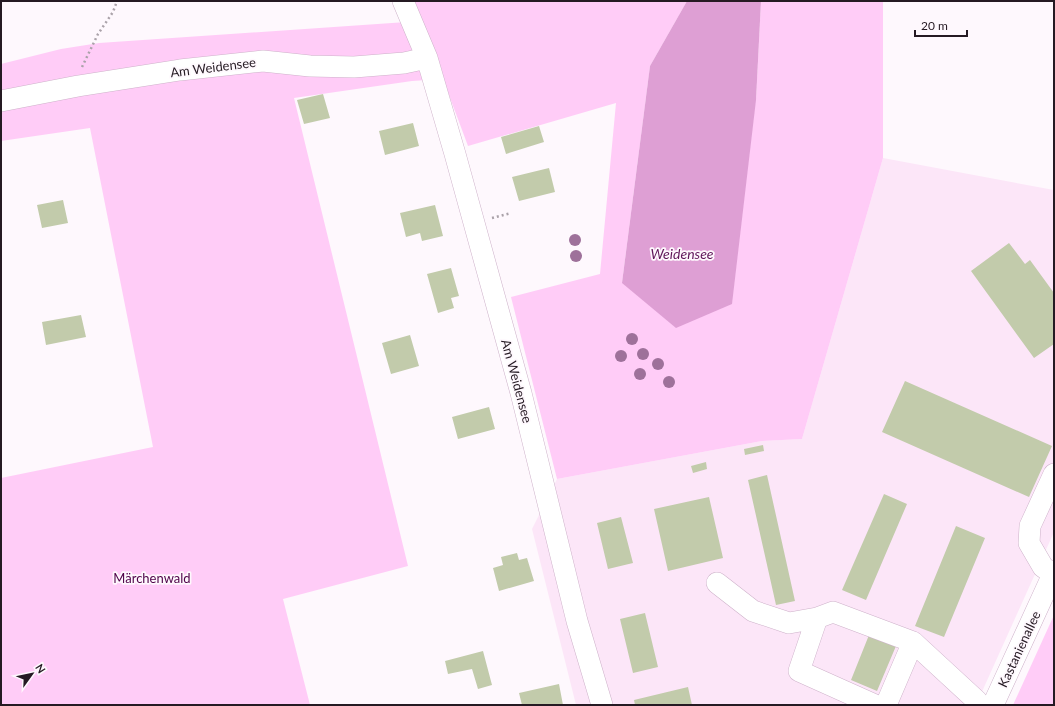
<svg xmlns="http://www.w3.org/2000/svg" width="1055" height="706" viewBox="0 0 1055 706" font-family="Lato,sans-serif">
	<rect width="100%" height="100%" fill="#fef8fd"/>
	<path fill="#fce6f8" d="M883,158L1054,190V532L976,705H576L532,529L557,479L762,441L802,439Z"/>
	<path fill="#ffccf7" d="M413,1H687L650,66L622,283L756,100L761,1H883V158L802,439L762,441L557,479L511,297L600,274L616,103L468,146L443,79L412,81L294,98L408,566L283,599L310,705H1V478L153,447L90,128L1,141V64L61,49L99,43L421,21Z
		M1054,615V705H1013Z"/>
	<path fill="#de9fd4" d="M687,1H761L756,100L732,304L676,328L622,283L650,66Z"/>
	<path fill="#c2cbab" d="M323,94L330,118L304,124L297,100Z
		M413,123L419,146L385,155L379,131Z
		M539,126L544,142L506,154L501,137Z
		M549,168L555,192L519,201L512,177Z
		M63,200L68,223L42,228L37,205Z
		M435,205L443,236L422,241L420,233L406,237L400,213Z
		M1009,243L1025,264L1030,260L1054,293V344L1034,358L971,271Z
		M451,268L459,296L451,298L454,308L438,313L427,274Z
		M81,315L86,337L46,345L42,322Z
		M410,335L419,366L391,374L382,343Z
		M905,381L1052,446L1029,497L882,432Z
		M489,407L495,429L458,439L452,417Z
		M763,445L764,451L745,455L744,449Z
		M706,462L707,469L693,473L691,466Z
		M767,475L795,601L776,605L748,480Z
		M884,494L907,504L866,600L842,590Z
		M709,497L723,558L668,571L654,509Z
		M621,517L633,563L608,569L597,523Z
		M956,526L985,538L944,637L915,626Z
		M517,553L519,560L527,558L534,581L499,591L493,568L503,565L501,557Z
		M645,613L658,667L633,673L620,619Z
		M869,635L896,646L877,691L851,680Z
		M483,651L492,685L478,689L472,669L448,674L445,661Z
		M559,684L563,705H522L519,693Z
		M688,687L692,705H635L634,700Z"/>
	<g fill="none" stroke-linecap="round" stroke-linejoin="round">
		<g stroke="#ceb2ca" stroke-width="22">
			<path id="minor" d="M403,1L427,58L455,154L521,393L577,621L602,705
				M1,101L78,86L180,70L263,61L310,66L354,67L404,63L427,58
				M1053,574L1043,567L1029,543L1030,526L1054,474
				M717,583L753,611L789,623L817,618L833,612L913,642L977,701L979,705
				M817,618L799,671L875,705
				M886,705L913,642
				M993,705L1054,572"/>
		</g>
		<path stroke="#aaa2a9" stroke-width="2.5" stroke-dasharray="2 3" stroke-linecap="butt" d="M82,67L98,34L113,12L117,1
			M492,218L511,213"/>
		<use href="#minor" stroke="#fff" stroke-width="21"/>
	</g>
	<g fill="#9e719a">
		<circle cx="575" cy="240" r="6"/>
		<circle cx="576" cy="256" r="6"/>
		<circle cx="632" cy="339" r="6"/>
		<circle cx="643" cy="354" r="6"/>
		<circle cx="621" cy="356" r="6"/>
		<circle cx="658" cy="364" r="6"/>
		<circle cx="640" cy="374" r="6"/>
		<circle cx="669" cy="382" r="6"/>
	</g>
	<g text-anchor="middle" dominant-baseline="central" stroke-width="3.5" stroke-linejoin="round" paint-order="stroke">
		<g font-size="13" fill="#251a23" stroke="#fef8fd">
			<text transform="translate(213 67) rotate(-7)">Am Weidensee</text>
			<text transform="translate(517 381) rotate(75)">Am Weidensee</text>
			<text transform="translate(1019 649) rotate(-65)">Kastanienallee</text>
		</g>
		<g font-size="13" fill="#4f0249" stroke="#fef8fd">
			<text x="152" y="578">Märchenwald</text>
		</g>
		<g font-size="14" font-style="italic" fill="#5f1659" stroke="#fef8fd">
			<text x="682" y="253">Weidensee</text>
		</g>
	</g>
	<rect width="1055" height="706" fill="none" stroke="#251a23" stroke-width="4"/>
	<g transform="translate(32 674) rotate(57)" stroke="#fef8fd" stroke-width="3" paint-order="stroke">
	<path d="M0-3L7 15L0 10L-7 15Z" fill="#251a23"/>
	<text y="-6" font-size="11" font-weight="bold" text-anchor="middle" fill="#251a23">N</text>
	</g>
	<path d="M915 30v6h52v-6" fill="none" stroke="#251a23" stroke-width="2"/>
	<text x="921" y="30" font-size="12" fill="#251a23" stroke="#fef8fd" stroke-width="3" paint-order="stroke">20 m</text>
</svg>
